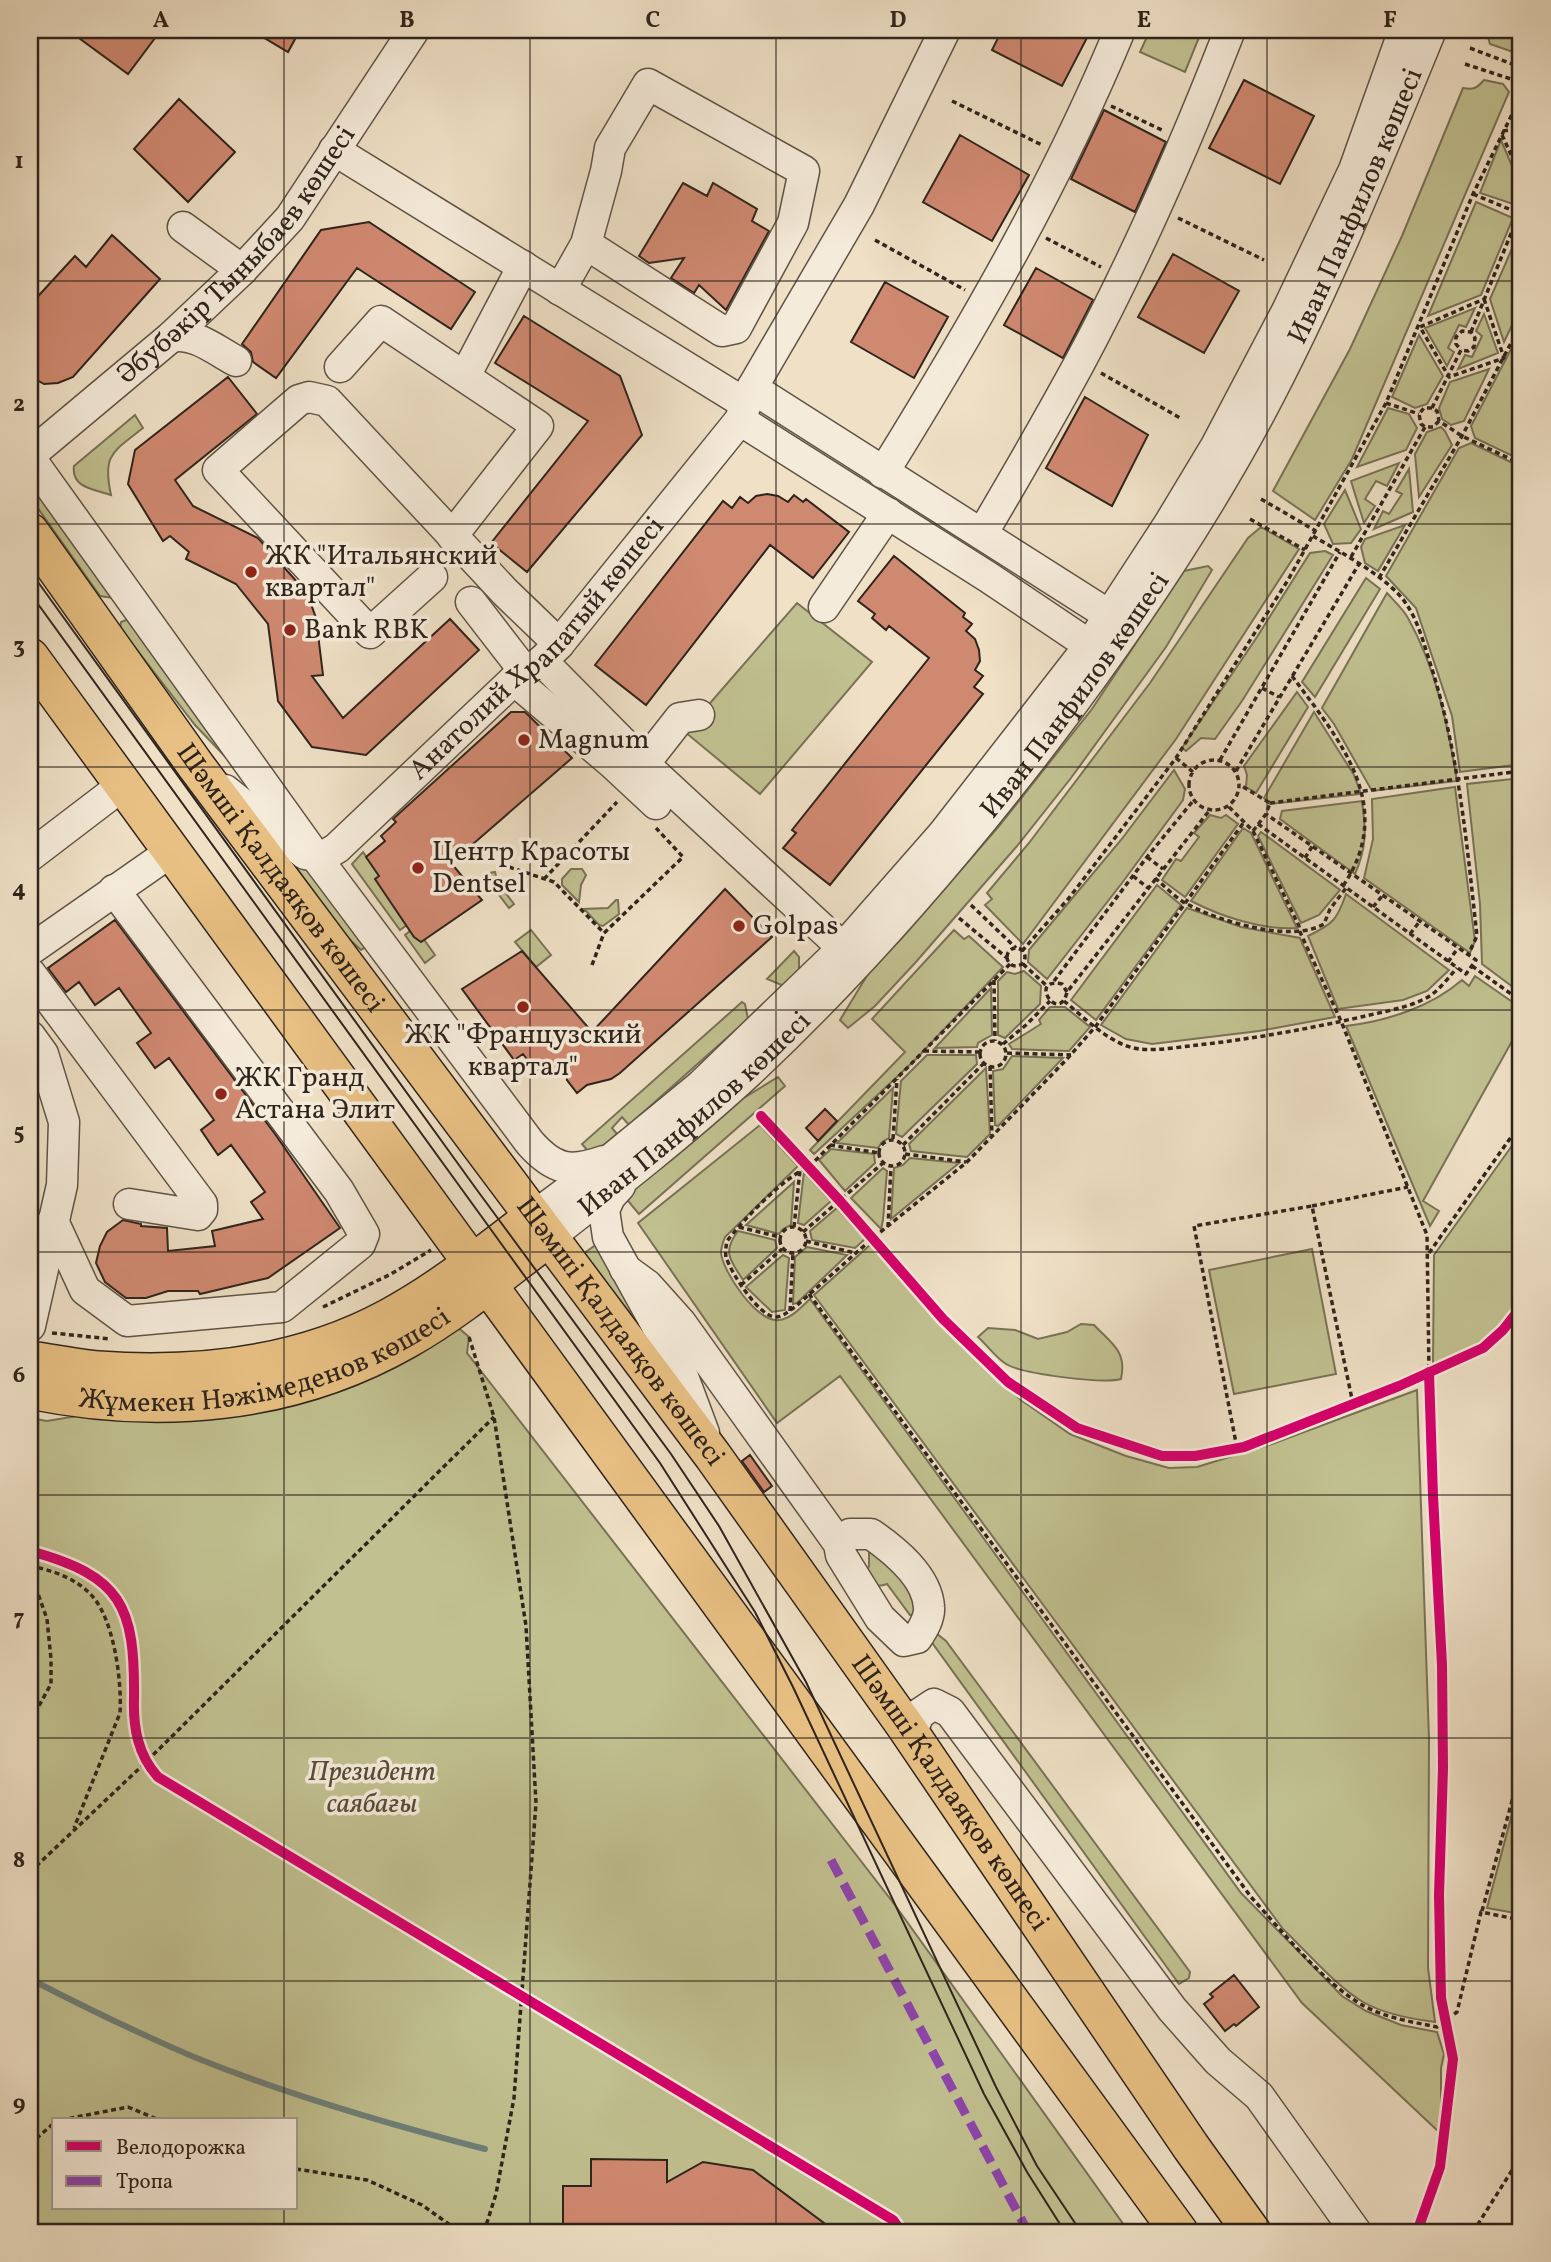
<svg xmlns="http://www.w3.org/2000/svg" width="1551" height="2262" viewBox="0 0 1551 2262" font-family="Vollkorn,serif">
	<rect width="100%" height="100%" fill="#efe0c6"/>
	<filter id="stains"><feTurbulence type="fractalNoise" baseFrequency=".00286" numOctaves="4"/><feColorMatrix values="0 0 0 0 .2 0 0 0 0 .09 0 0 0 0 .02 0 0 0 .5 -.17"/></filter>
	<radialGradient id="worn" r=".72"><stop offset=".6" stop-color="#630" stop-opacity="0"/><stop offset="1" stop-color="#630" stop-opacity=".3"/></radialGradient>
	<path fill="#c1c090" stroke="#787256" stroke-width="2" fill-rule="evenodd" d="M1150,30H1202L1185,72L1140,52Z
		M1486,30H1521V51L1516,53L1490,44Z
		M1484,80L1503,84L1509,92L1352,459L1315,520L1273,491L1350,349L1402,236L1463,88C1474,90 1477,88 1484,80Z
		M1501,140L1521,187L1516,205L1480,193Z
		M1476,202L1513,218L1481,295L1428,316Z
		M1521,228V306L1504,342L1490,299Z
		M1475,308L1466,327L1459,325L1448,348L1454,352L1447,366L1425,328Z
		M1484,314L1498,353L1458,369L1465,355L1472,357L1482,336L1476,331Z
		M1521,330V460L1475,438L1471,426Z
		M1419,335L1443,376L1427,404L1415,408L1392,397Z
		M1489,369L1464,421L1451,425L1442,419L1439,408L1450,382Z
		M1388,408L1409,414L1417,428L1406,450L1357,467Z
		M135,415L143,428C113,452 102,454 111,495C94,489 71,488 74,466Z
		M1441,427L1445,431L1452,445L1419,497L1415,454L1427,432Z
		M1471,443L1521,467V764L1460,772L1452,716L1416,608L1386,576L1459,448Z
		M1399,463L1387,486L1376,481L1365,499L1375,506L1364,523L1351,481Z
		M1409,469L1413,512L1374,529L1383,511L1389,514L1402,494L1396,491Z
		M30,471L113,598L100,596L30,497Z
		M1345,490L1361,529L1351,543L1333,544L1324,524Z
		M1405,525L1378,571L1365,563L1361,547L1365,539Z
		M1261,527L1299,549L1176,739L1023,944L985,905L992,899L987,893L1029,843L1150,683L1248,538Z
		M1325,551L1333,555L1242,701L1215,739L1201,738L1186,751L1182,748L1257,637L1310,553Z
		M1208,566L1212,570L1166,647L1071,778L1017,846L915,963L875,1006L848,1028L840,1020L871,969L901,939L999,826L1092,709L1184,571Z
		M1366,578L1380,589L1315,697L1302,682Z
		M1387,593C1394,601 1403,609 1408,618C1436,668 1448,726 1457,781L1372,791L1334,724L1322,708Z
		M797,603L872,662L760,794L685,732Z
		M129,619L236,768L195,725L120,628L121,622Z
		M1297,692L1308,707L1256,793L1246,787L1247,775L1244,766Z
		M1314,712L1354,775L1361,794L1270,804L1264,798Z
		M1174,770L1185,789L1183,800L1122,883L1047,979L1028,962L1029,950L1121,840Z
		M1521,778V993L1482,964L1480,904L1467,784Z
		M1455,787L1475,941L1470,953L1364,878L1373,839L1372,799Z
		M1362,801C1366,830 1367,847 1355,874L1280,819L1282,811Z
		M1210,815L1221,818L1226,815L1238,824L1185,897L1162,880L1176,859L1181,861L1199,837L1194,833Z
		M1243,828L1251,833L1297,928C1262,930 1222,917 1191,901Z
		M1261,832L1340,890L1319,915L1301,923L1258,836Z
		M271,833L277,835L373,942L361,950L347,937Z
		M363,852L411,922L400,930L352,864Z
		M571,869H582L586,875L581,885L579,902L562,885V879Z
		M495,872L498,883L514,904L509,908L493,887L489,873Z
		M1157,885L1181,905L1096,1020L1071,1000Z
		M1346,894L1449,970L1427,991L1403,1000L1338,1009L1308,936C1333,924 1337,920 1346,894Z
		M616,900H618L619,914L603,926L599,925L584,909L608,908Z
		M1187,908L1241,927L1300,938L1335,1017L1259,1031L1152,1044L1126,1039L1101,1025Z
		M415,927L435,955L425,963L405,935Z
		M531,930L551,955L536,967L515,942Z
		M954,930L964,939L969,936L1003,967L914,1061L814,1154L810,1150L905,1052L872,1019Z
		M794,951L799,957V970L784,986L767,979Z
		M1024,971L1041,986L1040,1004L1005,1038L998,1035V981L1007,972L1015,974Z
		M1475,976L1521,1008V1025L1423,1201L1439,1211L1430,1226L1346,1026C1387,1021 1431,1007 1462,980L1469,986Z
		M991,988L992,1035L978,1043L977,1047L935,1048Z
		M742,1002L745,1004L748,1019L629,1125L622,1117L612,1128L617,1134L592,1156L582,1144Z
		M1050,1007H1065L1090,1027L1069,1051L1012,1049L1009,1044L1041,1024L1039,1020Z
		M927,1055H976L977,1064L902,1137L896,1134L901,1081Z
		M1012,1056L1063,1058L998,1126L995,1125L993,1071L1003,1069Z
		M986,1068L990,1134L967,1157L911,1151L909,1144Z
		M778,1077L785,1086L639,1214L624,1196L729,1107Z
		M893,1088L889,1138L882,1142L878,1148L837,1143Z
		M760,1125L798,1166L725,1237C723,1242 721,1248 721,1253C723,1272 757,1323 779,1320C791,1319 801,1307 810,1299L1241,1893L1342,1996L1366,2011L1401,2025L1437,2032L1444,2054L1441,2068V2134L1302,2003L840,1376L777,1423L638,1223Z
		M1521,1133V1295C1498,1337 1475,1348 1433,1364L1434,1255Z
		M831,1149L874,1154L875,1163L845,1191L819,1160Z
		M910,1158L959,1163L891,1219L894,1168L903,1165Z
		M883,1168L887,1171L883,1220L881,1229L851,1198Z
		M804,1172L831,1201L804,1225L798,1223Z
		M794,1182L791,1225L783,1229L779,1234L746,1225Z
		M837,1208L865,1239L855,1248L812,1240L810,1231Z
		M738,1231L775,1240L777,1248L743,1280C730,1260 722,1252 738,1231Z
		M597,1244L620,1290L660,1351L677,1395L583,1254Z
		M870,1245L940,1324L1021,1400L1070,1434L1126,1456L1169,1468L1197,1467L1272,1444L1417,1390L1429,1739L1428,1968L1435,2022C1411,2019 1384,2014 1363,2002C1335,1985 1306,1951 1283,1929L814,1295Z
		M807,1247L847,1255L797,1303L793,1304L795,1257Z
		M1312,1249L1336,1374L1234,1394L1209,1270Z
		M783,1255L789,1258L785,1310L772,1312L746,1287Z
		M454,1324L469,1337L467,1353L895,1905L1129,2232H30V1418L47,1421L83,1415ZM54,2120H296V2208H54Z
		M1081,1324L1094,1325C1112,1344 1127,1351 1121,1379C1102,1384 1022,1374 1006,1364C996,1358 987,1345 978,1337L988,1328L1015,1330L1038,1339L1067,1332Z
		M872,1547L908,1585L918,1616L910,1615L887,1584C877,1588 870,1585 864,1577L869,1566V1551Z
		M936,1633L946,1641L1190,1972L1189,1978L1179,1984L928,1637Z
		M1521,1780V1914L1487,1908Z"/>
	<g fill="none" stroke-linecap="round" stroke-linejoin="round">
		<path stroke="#6f8079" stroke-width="6" d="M30,1979C84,2007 138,2033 194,2057C288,2095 387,2124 485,2149"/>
	</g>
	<path fill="#d08971" stroke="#2f241c" stroke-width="2" d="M68,30H161L128,74Z
		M251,30H300L288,52Z
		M1002,30H1091L1062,86L992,50Z
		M1244,80L1314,116L1280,184L1209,148Z
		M179,99L235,152L188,202L134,149Z
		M1104,110L1166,142L1135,212L1071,179Z
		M960,135L1029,175L992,241L923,202Z
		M683,183L707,196L713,183L757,209L752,221L769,231L726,310L699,285L694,293L671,278L684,258L649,263L639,256Z
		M369,222L475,292L451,329L357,268L276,378L253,362L251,352L242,344L321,230Z
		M112,235L160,279L73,377L58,383L44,384L30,376V305L75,256L86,267Z
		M1173,254L1239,291L1204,353L1138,317Z
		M1036,268L1093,300L1063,358L1004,325Z
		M885,282L948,317L914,378L851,342Z
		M524,316L620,376L642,435L527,572L491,543L588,421L495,363Z
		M228,377L257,414L175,480L193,506L258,538L307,593L316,618L323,675L312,676L343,718L450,619L479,650L366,755L312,747L278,701L268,624L236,584L186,559L189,552L170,536L163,541L128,484L135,450Z
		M1085,397L1148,435L1112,506L1046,468Z
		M767,494L778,496L788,502L794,495L803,502L806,499L849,532L813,578L770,545L646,705L595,665L723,501L732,508L740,497L748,503L756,496Z
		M894,556L965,613L963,617L972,624L966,631L975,639L979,650L980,661L975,670L983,676L974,687L983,694L830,885L783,848L796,833L792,830L929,658L889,626L886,630L872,618L875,614L858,601Z
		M511,712H525L572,758L451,863L482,900L421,942L414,937L375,879L379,876L366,857L385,841L381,836L396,822L393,819Z
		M725,889L772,937L620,1073L611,1079L587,1085L577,1093L567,1080L566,1068L545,1073L536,1071L523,1054L514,1060L462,989L522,951L592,1032Z
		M115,920L275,1134L340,1228L268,1278L200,1294L198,1291H168L146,1298H126L105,1282L96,1263L100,1246L107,1232L123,1220L141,1224V1226L167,1228L168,1251L215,1246L212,1231L263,1219L251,1202L265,1192L231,1145L218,1155L201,1130L214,1120L169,1058L155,1068L137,1043L151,1033L119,988L95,1005L79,982L66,992L48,968Z
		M825,1109L837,1121L818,1141L806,1128Z
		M750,1455L772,1486L764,1492L742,1461Z
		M1234,1975L1259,2007L1236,2026L1234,2024L1225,2031L1204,2004L1213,1997L1210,1994Z
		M591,2159L667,2160V2182L703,2162L753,2170L836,2232H563V2186H591Z"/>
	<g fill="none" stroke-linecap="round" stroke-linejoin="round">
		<g stroke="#5f5346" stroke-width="33">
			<g id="minor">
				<path d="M334,150L746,404"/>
				<path d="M183,227L242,270"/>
				<path d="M560,290L586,244L606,171L610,148L648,84L804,171L793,223L736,328L722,331L586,244"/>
				<path d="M171,337C193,331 217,351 236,361"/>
				<path d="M340,367L381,321L538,426L452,536"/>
				<path d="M465,376L523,266"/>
				<path d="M752,388L1126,626"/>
				<path d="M740,420L988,577L1104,655"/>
				<path id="s1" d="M30,455L171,337L242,270L290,218L414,30"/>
				<path d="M30,458L316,857L530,1143C554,1170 570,1173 604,1161"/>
				<path d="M883,473C971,331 1056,185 1120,30"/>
				<path d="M982,534C1015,478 1048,421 1079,364C1137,256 1186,143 1230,30"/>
				<path d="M432,577L370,633L218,470L299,400L309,397L327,401L505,592L559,644"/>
				<path d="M471,602L525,672"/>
				<path d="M824,607L888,513"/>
				<path d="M542,661L644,764L856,960"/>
				<path d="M514,680L612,763L656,804"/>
				<path d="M644,764L680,718L699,715"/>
				<path id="s2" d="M225,790L305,854L324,856L337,848L514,680L542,661L559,644L740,420L752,388L859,205L945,30"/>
				<path d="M30,856L123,785"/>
				<path d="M30,950L172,851"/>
				<path d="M30,973L202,1204V1210L198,1215L129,1204"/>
				<path d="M30,1036L43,1054L64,1122L62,1185L30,1326"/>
				<path d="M620,1186L610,1197L604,1210L608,1237L679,1366L704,1433"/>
				<path d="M533,1217L611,1159L700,1086L843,948L943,834L1090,645L1169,524L1216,446L1287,311L1354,170L1404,30"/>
				<path d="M53,1221L85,1290L127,1321L282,1307L360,1244L364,1234L339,1191L114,890"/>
				<path id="s3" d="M548,1238C616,1185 684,1132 748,1073C858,970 956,857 1047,738C1126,634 1199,527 1260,413C1326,289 1378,159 1431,30"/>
				<path d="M625,1269L647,1285L681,1323L839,1544L841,1555L880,1618L904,1641L917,1638C923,1629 930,1618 929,1607C927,1576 894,1550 871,1534H850L839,1544"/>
				<path d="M906,1727L915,1724L919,1714L934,1704L950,1712L1172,2009L1218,2061L1259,2096L1356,2232"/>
			</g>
		</g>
		<g stroke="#2f241c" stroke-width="40">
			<g id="major">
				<path id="s4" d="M30,532L196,766L713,1456L906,1727L1191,2147L1252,2232"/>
				<path d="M30,657L1179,2232"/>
				<path d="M30,1360C52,1363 75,1368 98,1370C198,1377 299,1366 388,1318C440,1290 486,1253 533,1217"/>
				<path id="s5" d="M30,1390C158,1416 290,1406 406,1340C456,1312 502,1273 548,1238"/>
			</g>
		</g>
		<path stroke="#2f241c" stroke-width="3.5" stroke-dasharray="5 3.5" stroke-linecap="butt" d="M1470,48L1520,67
			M1465,64L1514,80
			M1520,67L1515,73L1514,80L1521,89
			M952,101L1042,145
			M1111,106L1164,131
			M1503,131L1521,128
			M1502,135L1521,176
			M1473,194L1521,214
			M1178,218L1264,260
			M1046,238L1101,267
			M875,240L965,290
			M1484,299L1504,358L1449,377L1420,327Z
			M1471,332L1521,209
			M1101,373L1182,419
			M1386,403L1419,414
			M1432,408L1461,350L1468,351L1474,347L1475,338L1471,332L1462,331L1456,337V344L1461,350
			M1439,421L1433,427H1425L1421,424L1419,414L1424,408H1432L1437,411L1439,421L1462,436L1521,464
			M1261,499L1316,531
			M1250,519L1305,550
			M1313,536C1341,553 1389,577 1407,605C1419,623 1425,648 1432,669C1459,755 1467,846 1477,936L1468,955
			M1351,557L1425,427
			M1379,578L1462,436L1521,324
			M1292,676C1340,741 1397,806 1343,886
			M1262,688L1279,697
			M1176,758L1193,772
			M1189 785a25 25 0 1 1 50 0a25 25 0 1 1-50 0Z
			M1220,760L1340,552
			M1236,771L1359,564
			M1270,803L1521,771
			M1229,807L1253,831L1266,814L1270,803L1240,785
			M1258,824L1466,974L1476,960L1266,814
			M1253,831L1299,926L1300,932L1341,1021L1427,1235L1429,1372
			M1147,857L1163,869
			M1305,858L1313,845
			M509,867L554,882L604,933L683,857L656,828
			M1133,876L1148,888
			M1155,878C1166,887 1176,899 1189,905C1221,922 1292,943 1324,924L1330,909L1346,888
			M544,879L617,802
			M971,905L1016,948
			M1373,907L1383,895
			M959,918L1007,958
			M1410,934L1420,921
			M1007 957a9 9 0 1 1 18 0a9 9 0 1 1-18 0Z
			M1022,951L1069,898L1176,758L1288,580L1386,403L1473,194L1521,96
			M1448,962L1458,948
			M1010,964L809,1167C785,1176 743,1220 727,1241C726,1247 725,1251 726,1257C731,1273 759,1316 775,1317C784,1317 788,1311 795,1307L873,1238L967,1162L1067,1059L1096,1026L1244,822
			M1023,964L1047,986
			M592,965L604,933
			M1472,966L1521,1001
			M994,980L995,1041
			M1054,981L1147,857L1193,801
			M1067,992L1062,984C1027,976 1059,1026 1067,992L1209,811
			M1064,1001C1085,1018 1110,1045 1139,1049C1158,1051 1179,1047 1198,1045C1252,1039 1307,1029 1361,1017C1381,1012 1403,1009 1422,1000C1437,994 1447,979 1457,968
			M980 1054a13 13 0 1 1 26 0a13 13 0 1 1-26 0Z
			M1003,1044L1026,1025L1050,1001
			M924,1051L981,1052
			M1007,1053L1071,1055
			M990,1066L992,1137
			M893,1139L897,1079
			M879 1153a13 13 0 1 1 26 0a13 13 0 1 1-26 0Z
			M830,1145L879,1153
			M903,1145L984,1063
			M905,1154L966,1162
			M1312,1206L1408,1187
			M780 1240a13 13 0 1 1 26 0a13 13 0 1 1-26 0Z
			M739,1227L780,1237
			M794,1227L800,1170
			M888,1227L891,1166
			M803,1232L883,1163
			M806,1241L855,1253
			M1429,1253L1521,1123
			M741,1285L782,1249
			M809,1294L1251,1897C1283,1932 1323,1983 1364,2006C1386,2018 1413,2022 1437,2027L1457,2012L1481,1912L1521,1920
			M323,1307L391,1274L431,1250
			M790,1311L793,1253
			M52,1333L111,1339
			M469,1337L494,1417L526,1626L536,1803L514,2098L496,2194L484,2232
			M1237,1448L1194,1226L1312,1206L1353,1404
			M30,1566C52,1570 78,1579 93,1597C114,1621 122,1681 120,1713L74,1828
			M30,1571L47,1619L51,1659V1684L30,1722
			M30,1872L145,1763L494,1417
			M1482,1911L1521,1768
			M61,2120L128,2107L159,2120
			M30,2144L54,2123
			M296,2169L367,2180L422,2205L460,2232
			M1473,2232L1521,2156"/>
		<use href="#minor" stroke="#f5ebda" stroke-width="30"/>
		<use href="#major" stroke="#e8c083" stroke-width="37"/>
		<path stroke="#2f241c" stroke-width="2" d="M30,571L477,1190L671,1454L719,1526L806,1682L996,2087L1037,2166L1081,2232
			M30,593L660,1463L755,1612L793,1687L984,2094L1027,2172L1065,2232"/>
		<path stroke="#8e44ad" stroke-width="9" stroke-dasharray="18 9" stroke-linecap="butt" d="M831,1860L1028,2232"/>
		<g stroke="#f5ebda" stroke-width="15">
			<path id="cycleway" d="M761,1116L840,1201L943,1319L1008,1382L1077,1428L1162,1456H1195L1244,1447L1399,1386L1483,1348L1503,1330L1521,1307
				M30,1551C122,1576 135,1606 134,1698C133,1728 138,1755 158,1777L893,2220L902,2232
				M1417,2232L1440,2167L1453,2059L1441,1998L1439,1895L1443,1768L1442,1665L1433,1496L1429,1372"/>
		</g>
		<use href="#cycleway" stroke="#d6006c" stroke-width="10"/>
	</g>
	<path fill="none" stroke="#2f241c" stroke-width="2" stroke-opacity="0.55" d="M284,30V2120M530,30V2232M776,30V2232M1021,30V2232M1267,30V2232M30,281H1521M30,524H1521M30,767H1521M30,1010H1521M30,1252H1521M30,1495H1521M30,1738H1521M30,1981H1521M284,2208V2232"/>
	<g fill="#8f2418" stroke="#f5ebda" stroke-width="2.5">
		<circle cx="251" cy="572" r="7"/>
		<circle cx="290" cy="630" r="7"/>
		<circle cx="524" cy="740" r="7"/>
		<circle cx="418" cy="868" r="7"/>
		<circle cx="739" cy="926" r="7"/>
		<circle cx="523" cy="1007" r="7"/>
		<circle cx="221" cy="1094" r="7"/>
	</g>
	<g text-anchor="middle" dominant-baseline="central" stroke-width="7" stroke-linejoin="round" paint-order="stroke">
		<g font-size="28" fill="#2f241c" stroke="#f5ebda">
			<text stroke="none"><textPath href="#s3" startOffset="1326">Иван Панфилов көшесі</textPath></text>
			<text stroke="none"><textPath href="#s1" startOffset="289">Әбубәкір Тыныбаев көшесі</textPath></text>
			<text stroke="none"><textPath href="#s2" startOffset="420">Анатолий Храпатый көшесі</textPath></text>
			<text stroke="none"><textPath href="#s3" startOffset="760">Иван Панфилов көшесі</textPath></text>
			<text stroke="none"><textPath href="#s4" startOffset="427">Шәмші Қалдаяқов көшесі</textPath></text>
			<text stroke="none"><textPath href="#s3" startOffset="192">Иван Панфилов көшесі</textPath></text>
			<text stroke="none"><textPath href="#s4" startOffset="994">Шәмші Қалдаяқов көшесі</textPath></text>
			<text stroke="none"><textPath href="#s5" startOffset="243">Жұмекен Нәжімеденов көшесі</textPath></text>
			<text stroke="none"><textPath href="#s4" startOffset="1561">Шәмші Қалдаяқов көшесі</textPath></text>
		</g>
		<g font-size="28" fill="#2f241c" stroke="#f5ebda" text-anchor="start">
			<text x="265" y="556">ЖК "Итальянский<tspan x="265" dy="32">квартал"</tspan></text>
			<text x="304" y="630">Bank RBK</text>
			<text x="538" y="740">Magnum</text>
			<text x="432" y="852">Центр Красоты<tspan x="432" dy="32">Dentsel</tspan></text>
			<text x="753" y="926">Golpas</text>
			<text x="523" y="1035" text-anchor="middle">ЖК "Французский<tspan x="523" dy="32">квартал"</tspan></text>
			<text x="235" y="1078">ЖК Гранд<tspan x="235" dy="32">Астана Элит</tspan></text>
		</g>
		<g font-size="28" font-style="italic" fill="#544b39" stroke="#f5ebda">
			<text x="372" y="1772">Президент<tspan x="372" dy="32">саябағы</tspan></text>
		</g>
	</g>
	<rect width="1551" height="2262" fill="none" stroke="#efe0c6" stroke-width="77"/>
	<rect x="52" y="2118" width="245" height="91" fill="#f5ebda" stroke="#a69b8e" stroke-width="2"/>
	<rect x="66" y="2141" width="35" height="10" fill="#d6006c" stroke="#a69b8e" stroke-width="2"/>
	<text x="116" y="2154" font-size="21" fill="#2f241c">Велодорожка</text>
	<rect x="66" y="2176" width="35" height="10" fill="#8e44ad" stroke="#a69b8e" stroke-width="2"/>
	<text x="116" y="2188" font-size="21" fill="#2f241c">Тропа</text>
	<rect x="38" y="38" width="1474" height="2186" fill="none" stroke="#2f241c" stroke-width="2.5"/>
	<g font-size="23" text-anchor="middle" font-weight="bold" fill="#2f241c">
		<text x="161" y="27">A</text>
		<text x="407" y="27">B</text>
		<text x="653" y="27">C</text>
		<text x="898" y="27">D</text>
		<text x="1144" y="27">E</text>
		<text x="1390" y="27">F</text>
		<text x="19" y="168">1</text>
		<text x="19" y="411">2</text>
		<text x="19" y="653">3</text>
		<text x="19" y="896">4</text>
		<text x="19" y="1139">5</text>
		<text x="19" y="1382">6</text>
		<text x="19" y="1625">7</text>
		<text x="19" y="1867">8</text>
		<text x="19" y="2110">9</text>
	</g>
	<rect width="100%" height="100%" filter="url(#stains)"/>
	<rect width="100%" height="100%" fill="url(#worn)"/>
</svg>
